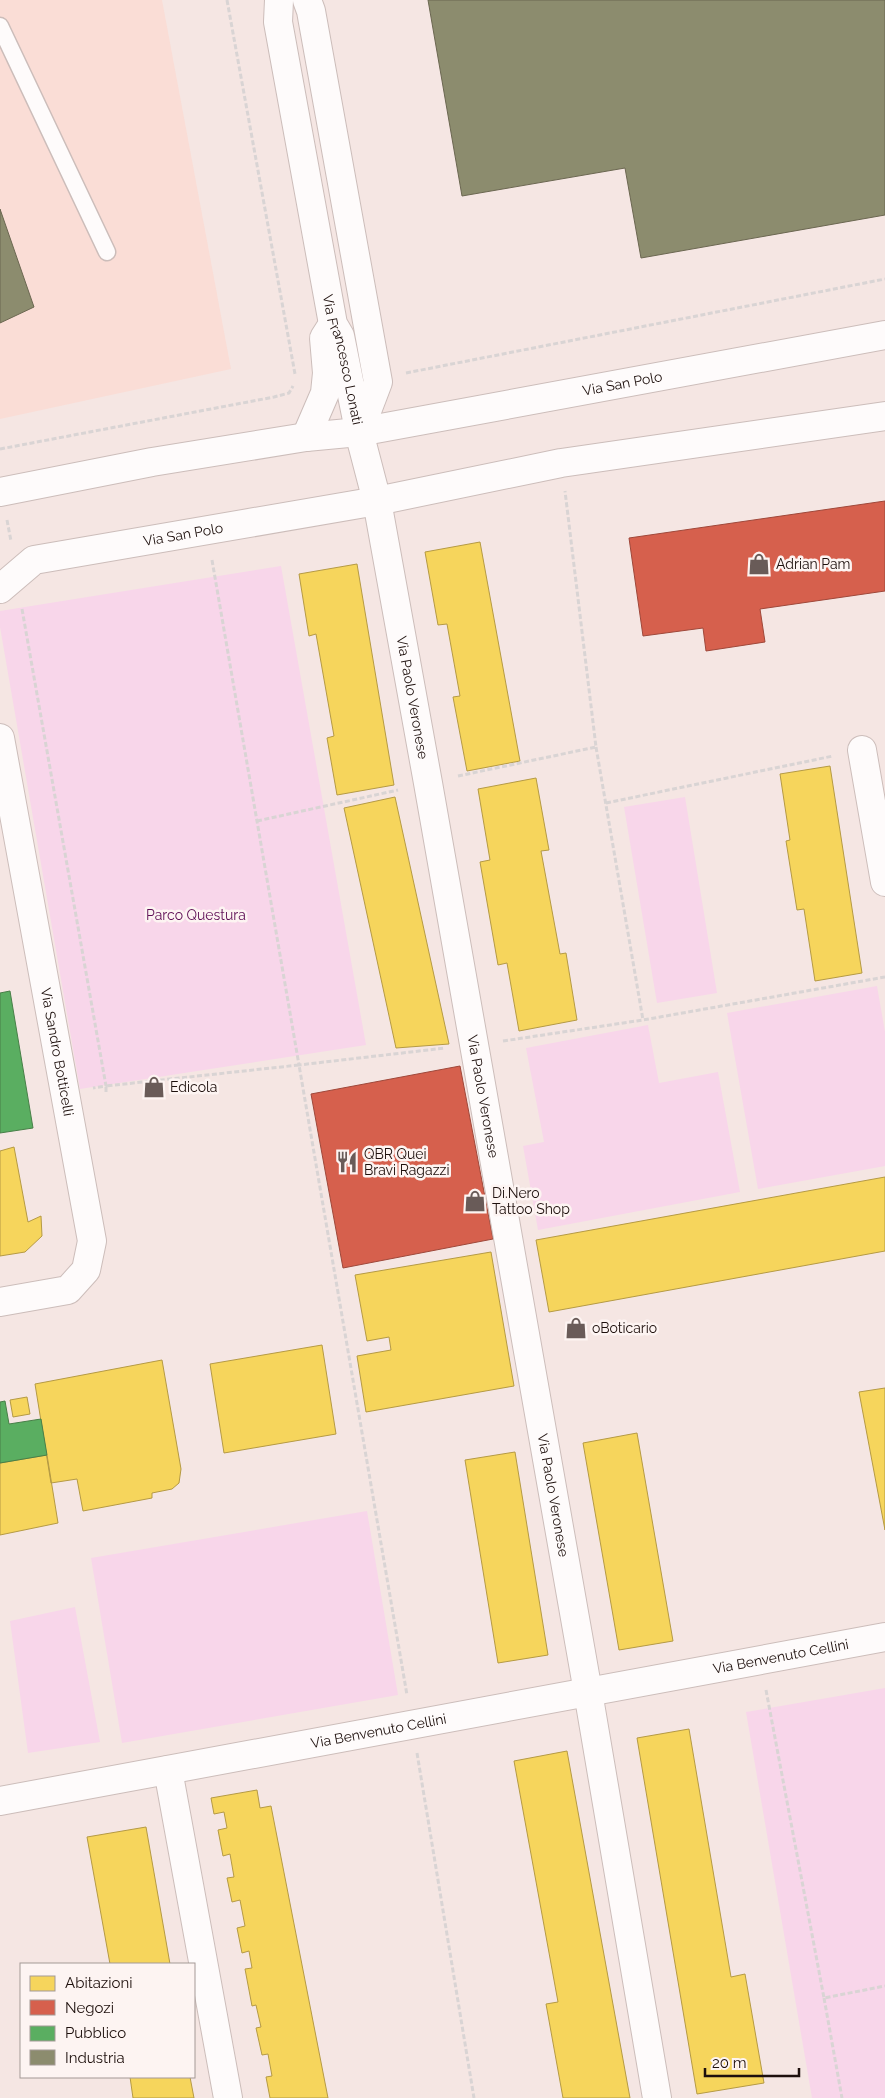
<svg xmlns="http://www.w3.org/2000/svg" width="885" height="2098" viewBox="0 0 885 2098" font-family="Raleway,sans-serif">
	<rect width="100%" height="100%" fill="#f5e6e3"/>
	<path fill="#faddd6" d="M0,0H162L231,369L0,419Z"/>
	<path fill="#f8d6ea" d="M281,566L366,1045L80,1089L0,627V611Z
		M685,797L717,993L657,1003L624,807Z
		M877,986L885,1032V1166L758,1189L727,1013Z
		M648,1025L659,1083L718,1072L740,1192L538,1230L523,1146L544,1142L526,1048Z
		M367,1511L398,1695L122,1743L91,1558Z
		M75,1607L100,1742L28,1753L10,1621Z
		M885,1688V2098H812L746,1712Z"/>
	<path fill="#f6d55c" stroke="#b59a44" d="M480,542L520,761L467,771L453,697L460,696L447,624L438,625L425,552Z
		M357,564L394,785L337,795L327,738L334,736L316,634L309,636L299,574Z
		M830,766L862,973L815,981L804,909L797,910L786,841L790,840L780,774Z
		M536,778L549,850L541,851L560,954L566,953L577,1020L519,1031L507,963L498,965L480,862L490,860L478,789Z
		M395,797L449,1044L396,1048L344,808Z
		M14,1147L28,1222L41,1216L42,1236L25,1252L0,1256V1151Z
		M885,1177V1251L549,1312L536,1240Z
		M491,1252L514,1386L366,1412L357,1356L391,1350L389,1337L367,1341L355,1275Z
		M322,1345L336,1434L224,1453L210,1364Z
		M162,1360L181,1469L179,1483L172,1489L152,1493V1498L83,1511L77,1479L51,1483L35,1384Z
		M885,1388V1530L859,1392Z
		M27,1397L30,1414L13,1417L10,1400Z
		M637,1433L673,1641L619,1650L583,1443Z
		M515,1452L548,1655L498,1663L465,1460Z
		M47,1455L58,1523L0,1535V1463Z
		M689,1729L731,1977L745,1974L764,2083L697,2094L637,1738Z
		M567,1751L630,2098H563L546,2004L558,2002L514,1761Z
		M257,1790L260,1808L271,1806L328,2098H270L266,2077L272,2076L268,2054L262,2055L256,2028L261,2027L256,2005L252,2006L245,1969L252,1968L249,1951L242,1953L237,1928L245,1926L240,1900L232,1902L227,1878L234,1877L230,1854L223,1856L218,1830L227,1828L224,1812L214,1814L211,1798Z
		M146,1827L170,1964H110L87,1837Z
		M130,2077H190L194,2098H133Z"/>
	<path fill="#d6604d" stroke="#9f483a" d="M885,501V591L760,609L765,642L706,651L703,628L643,636L629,538Z
		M460,1066L493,1239L343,1268L311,1094Z"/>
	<path fill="#5aae61" stroke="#487f48" d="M10,991L33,1128L0,1133V993Z
		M5,1401L9,1424L41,1419L47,1455L0,1463V1402Z"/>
	<path fill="#8c8c6e" stroke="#6b6751" d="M428,0H885V215L641,258L625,168L462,196Z
		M0,209L34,307L0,323Z"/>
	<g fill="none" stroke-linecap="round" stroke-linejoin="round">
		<g stroke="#ccbdba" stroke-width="19">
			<path id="lane" d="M0,26L107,252"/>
		</g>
		<g stroke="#ccbdba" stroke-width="30">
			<g id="street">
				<path id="s1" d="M359,432L377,501L428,783L588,1692L657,2098"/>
				<path id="s2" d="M0,589L34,560L377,501L561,463L885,416"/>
				<path id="s3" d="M0,738L92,1241L86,1270L68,1290L0,1302"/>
				<path d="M862,750L885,882"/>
				<path d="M168,1770L228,2098"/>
				<path id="s4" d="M0,1801L885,1637"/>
			</g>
		</g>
		<g stroke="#ccbdba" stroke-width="30">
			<g id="secondary">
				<path id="s5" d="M279,0L278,22L333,324L340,336L359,430"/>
				<path d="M307,0L311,11L378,382L359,432"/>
				<path d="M306,437L325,393L327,373L324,338L331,327"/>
				<path id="s6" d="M0,492L152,462L306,437L359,432L885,335"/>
			</g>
		</g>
		<path stroke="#d9d4d4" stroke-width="3" stroke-dasharray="5 2.5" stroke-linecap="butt" d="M227,0L295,374
			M406,373L885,279
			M0,449L274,397L289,393L293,386
			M7,520L11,541
			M212,560L299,1065L445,1048
			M22,609L106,1086L93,1088
			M596,747L643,1020
			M458,776L596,747L565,491
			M606,803L833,756
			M257,821L398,790
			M503,1041L643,1020L885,977
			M106,1092V1086L299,1065L407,1695
			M766,1690L824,1998L885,1986
			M417,1753L474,2098
			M824,1998L842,2098"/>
		<use href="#lane" stroke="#fefbfb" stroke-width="16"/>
		<use href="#street" stroke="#fefbfb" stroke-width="28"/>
		<use href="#secondary" stroke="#fefbfb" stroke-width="28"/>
	</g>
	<defs>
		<g id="shop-bare" transform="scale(1.725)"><path d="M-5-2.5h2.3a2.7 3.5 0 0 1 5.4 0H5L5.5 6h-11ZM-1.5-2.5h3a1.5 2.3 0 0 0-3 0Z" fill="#695b58" stroke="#fdf4f2" stroke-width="2.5" paint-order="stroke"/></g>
		<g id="restaurant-bare" transform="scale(1.725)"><path d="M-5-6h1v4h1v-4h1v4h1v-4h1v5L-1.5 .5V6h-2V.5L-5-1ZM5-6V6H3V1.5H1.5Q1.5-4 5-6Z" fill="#695b58" stroke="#fdf4f2" stroke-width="2.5" paint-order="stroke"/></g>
	</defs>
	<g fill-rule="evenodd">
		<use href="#shop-bare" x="759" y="564"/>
		<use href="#shop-bare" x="154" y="1087"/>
		<use href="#restaurant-bare" x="347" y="1162"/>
		<use href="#shop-bare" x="475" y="1201"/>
		<use href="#shop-bare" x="576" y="1328"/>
	</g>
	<g text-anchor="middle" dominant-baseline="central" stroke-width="5" stroke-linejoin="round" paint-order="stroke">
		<g font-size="14" fill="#1e100d" stroke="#fdf4f2">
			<text stroke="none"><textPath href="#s5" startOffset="366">Via Francesco Lonati</textPath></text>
			<text stroke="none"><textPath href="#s6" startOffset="632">Via San Polo</textPath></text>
			<text stroke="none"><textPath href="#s2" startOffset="196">Via San Polo</textPath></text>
			<text stroke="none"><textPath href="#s1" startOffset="271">Via Paolo Veronese</textPath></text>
			<text stroke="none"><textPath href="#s3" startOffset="319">Via Sandro Botticelli</textPath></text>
			<text stroke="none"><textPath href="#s1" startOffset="676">Via Paolo Veronese</textPath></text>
			<text stroke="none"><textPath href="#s1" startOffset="1081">Via Paolo Veronese</textPath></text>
			<text stroke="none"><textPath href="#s4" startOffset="794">Via Benvenuto Cellini</textPath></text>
			<text stroke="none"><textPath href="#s4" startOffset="385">Via Benvenuto Cellini</textPath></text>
		</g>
		<g font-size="14" fill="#1e100d" stroke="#fdf4f2" text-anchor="start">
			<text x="776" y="564">Adrian Pam</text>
			<text x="170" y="1087">Edicola</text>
			<text x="364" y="1154">QBR Quei<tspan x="364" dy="16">Bravi Ragazzi</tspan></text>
			<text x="492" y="1193">Di.Nero<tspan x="492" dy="16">Tattoo Shop</tspan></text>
			<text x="592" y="1328">oBoticario</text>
		</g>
		<g font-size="14" fill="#5e0e55" stroke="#fdf4f2">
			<text x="196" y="915">Parco Questura</text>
		</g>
	</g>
	<rect x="20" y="1963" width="175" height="115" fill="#fdf4f2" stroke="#a49996"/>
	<rect x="30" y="1976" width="25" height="15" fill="#f6d55c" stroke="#a49996"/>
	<text x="65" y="1988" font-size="15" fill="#1e100d">Abitazioni</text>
	<rect x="30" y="2000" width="25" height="15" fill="#d6604d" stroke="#a49996"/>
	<text x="65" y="2013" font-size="15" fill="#1e100d">Negozi</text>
	<rect x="30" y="2026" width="25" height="15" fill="#5aae61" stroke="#a49996"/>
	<text x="65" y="2038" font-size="15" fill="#1e100d">Pubblico</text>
	<rect x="30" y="2050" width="25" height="15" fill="#8c8c6e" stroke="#a49996"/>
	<text x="65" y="2063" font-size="15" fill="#1e100d">Industria</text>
	<path d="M705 2068v8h94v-8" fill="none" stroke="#1e100d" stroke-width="2.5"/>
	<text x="712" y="2068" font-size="15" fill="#1e100d" stroke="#fdf4f2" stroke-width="4" paint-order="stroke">20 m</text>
</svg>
